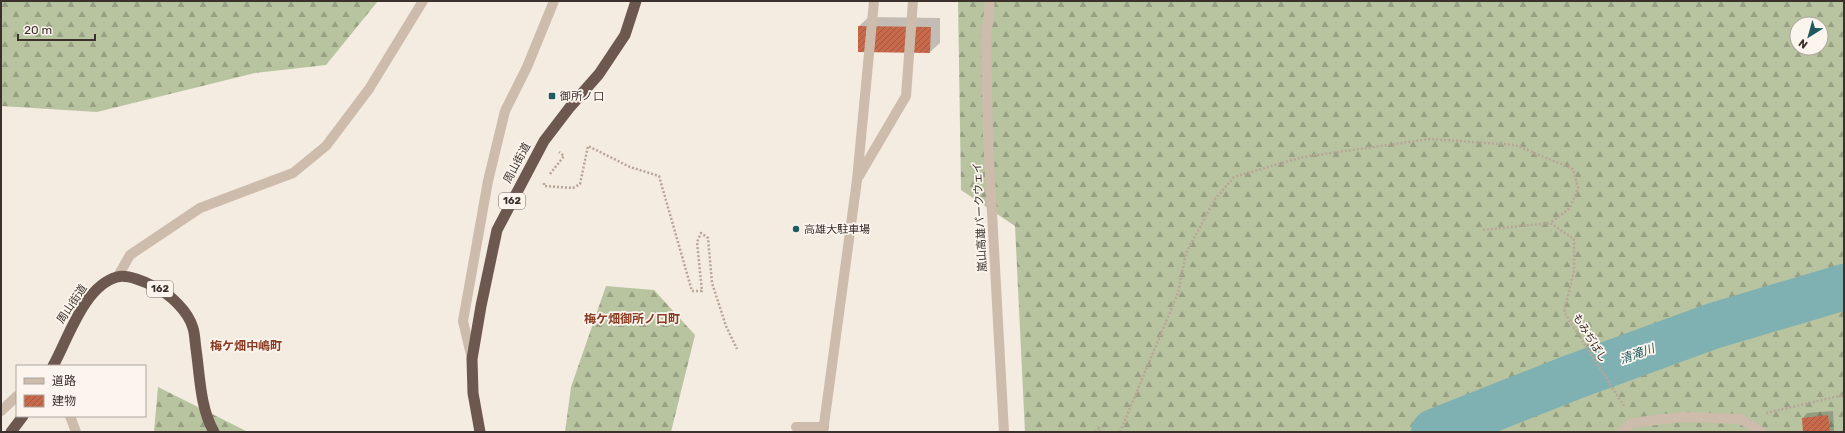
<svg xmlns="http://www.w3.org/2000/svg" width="1845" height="433" viewBox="0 0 1845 433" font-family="Rubik,'Noto Sans JP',sans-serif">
	<defs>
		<pattern id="forest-firs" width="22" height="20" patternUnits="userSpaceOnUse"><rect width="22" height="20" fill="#b8c4a0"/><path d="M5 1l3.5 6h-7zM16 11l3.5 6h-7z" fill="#97a083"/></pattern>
		<pattern id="building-hatch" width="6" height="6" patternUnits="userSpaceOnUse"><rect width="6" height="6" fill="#c8694b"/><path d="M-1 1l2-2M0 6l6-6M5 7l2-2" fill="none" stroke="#a4573f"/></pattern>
	</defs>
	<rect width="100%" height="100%" fill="#f4ebe1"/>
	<path fill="url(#forest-firs)" fill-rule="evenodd" d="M1,1H378L326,65L255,73L97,112L1,106Z
		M958,1H1844V432H1025L1015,226L961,190ZM1797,24H1821V48H1797Z
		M606,286L654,290L695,335L671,432H565L571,387Z
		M158,387L248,432H154Z"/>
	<path fill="#0003" d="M869,17L940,18V43L930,52L859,51V26Z
		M1833,411L1834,432H1804L1803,418L1807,413Z"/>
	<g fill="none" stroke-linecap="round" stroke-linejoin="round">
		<path stroke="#7fb0b2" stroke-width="46" d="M1434,432L1573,377L1713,326L1844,287"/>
	</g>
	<path fill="url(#building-hatch)" d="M858,26L931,27L930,53L858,52Z
		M1828,415L1830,432H1803L1802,418Z"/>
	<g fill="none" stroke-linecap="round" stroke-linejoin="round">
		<path stroke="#b9a596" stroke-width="2.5" stroke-dasharray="2 2" stroke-linecap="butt" d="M550,174L564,156L559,152
			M544,183V186L573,188L580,184L588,146L630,167L659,176L692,291H702L697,242L701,233L708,238L712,283L726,326L737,349
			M1483,230L1550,223L1574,239V271L1564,312L1624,406
			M1766,413L1844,395
			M1095,432L1099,428L1100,432
			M1120,432L1178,293L1186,253L1215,199L1234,177L1303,157L1430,139L1515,145L1573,169L1578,188L1570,208L1550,223"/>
		<path stroke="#cdbbac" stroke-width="10" d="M118,276L130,255L200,208L293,173L326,146L369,89L423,1
			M472,359L463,321L488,181L505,111L527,67L554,1
			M70,416L76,432
			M1741,419L1762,432
			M796,427H824"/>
		<path stroke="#cdbbac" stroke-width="10" d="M1,411L17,396
			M1621,432L1632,423L1681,417L1741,419"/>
		<path stroke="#cdbbac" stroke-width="10" d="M990,1L986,38L988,139L1004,432
			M859,176L906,96L913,1
			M823,432L857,180L874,1"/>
		<path stroke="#6c584f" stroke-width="11" d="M53,366C68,339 84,286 117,277C127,274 146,282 155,287C170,294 188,311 193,328C195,335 195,342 196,349C200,376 200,408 214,432
			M11,432L23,416
			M480,432L473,393L472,359L481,306L497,230L544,141L570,107L599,74L625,35L636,1"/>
	</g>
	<g fill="#1f5a5e" stroke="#fbf5ee" stroke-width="1.5">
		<rect x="548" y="92" width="8" height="8" rx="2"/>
		<circle cx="796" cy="229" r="4"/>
	</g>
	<g text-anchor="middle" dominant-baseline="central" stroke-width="3.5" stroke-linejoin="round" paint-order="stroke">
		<g fill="#fbf5ee" stroke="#756b66" stroke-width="1">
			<rect x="499" y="193" width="26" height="16" rx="3"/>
			<rect x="147" y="281" width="26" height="16" rx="3"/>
		</g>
		<g font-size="10" font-weight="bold" fill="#3b302b">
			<text x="512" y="201">162</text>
			<text x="160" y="289">162</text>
		</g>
		<g font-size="11" fill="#3b302b" stroke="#fbf5ee" text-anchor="start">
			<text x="560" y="96">御所ノ口</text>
			<text x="804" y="229">高雄大駐車場</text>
		</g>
		<g font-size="11" fill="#3b302b" stroke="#fbf5ee">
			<text transform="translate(517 163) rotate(-62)">周山街道</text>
			<text transform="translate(980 217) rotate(-93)">嵐山高雄パークウェイ</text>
			<text transform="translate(72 304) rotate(-56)">周山街道</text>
			<text transform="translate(1590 338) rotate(58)">もみぢばし</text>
		</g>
		<g font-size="12" font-weight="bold" fill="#8c3b22" stroke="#fbf5ee">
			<text x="632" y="319">梅ケ畑御所ノ口町</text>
			<text x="246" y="346">梅ケ畑中嶋町</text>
		</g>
		<g font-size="12" font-style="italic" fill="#1f5a5e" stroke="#fbf5ee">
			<text transform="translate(1637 354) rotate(-20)">清滝川</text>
		</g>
	</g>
	<rect width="1845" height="433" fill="none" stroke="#3b302b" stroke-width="4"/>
	<rect x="16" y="365" width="130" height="52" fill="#fbf5ee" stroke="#aea6a0"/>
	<rect x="24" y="378" width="20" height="6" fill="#cdbbac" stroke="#aea6a0"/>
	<text x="52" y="385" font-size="12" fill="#3b302b">道路</text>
	<rect x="24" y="395" width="20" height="12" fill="url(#building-hatch)" stroke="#aea6a0"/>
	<text x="52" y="405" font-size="12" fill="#3b302b">建物</text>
	<g transform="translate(1809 36) rotate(217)"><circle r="19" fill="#fbf5ee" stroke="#aea6a0"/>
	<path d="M0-3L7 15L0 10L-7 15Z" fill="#1f5a5e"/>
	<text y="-6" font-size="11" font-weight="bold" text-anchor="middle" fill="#3b302b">N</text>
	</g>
	<path d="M18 34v6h77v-6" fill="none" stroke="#3b302b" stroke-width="2"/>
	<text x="24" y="34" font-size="12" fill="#3b302b" stroke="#fbf5ee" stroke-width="3" paint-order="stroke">20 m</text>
</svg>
